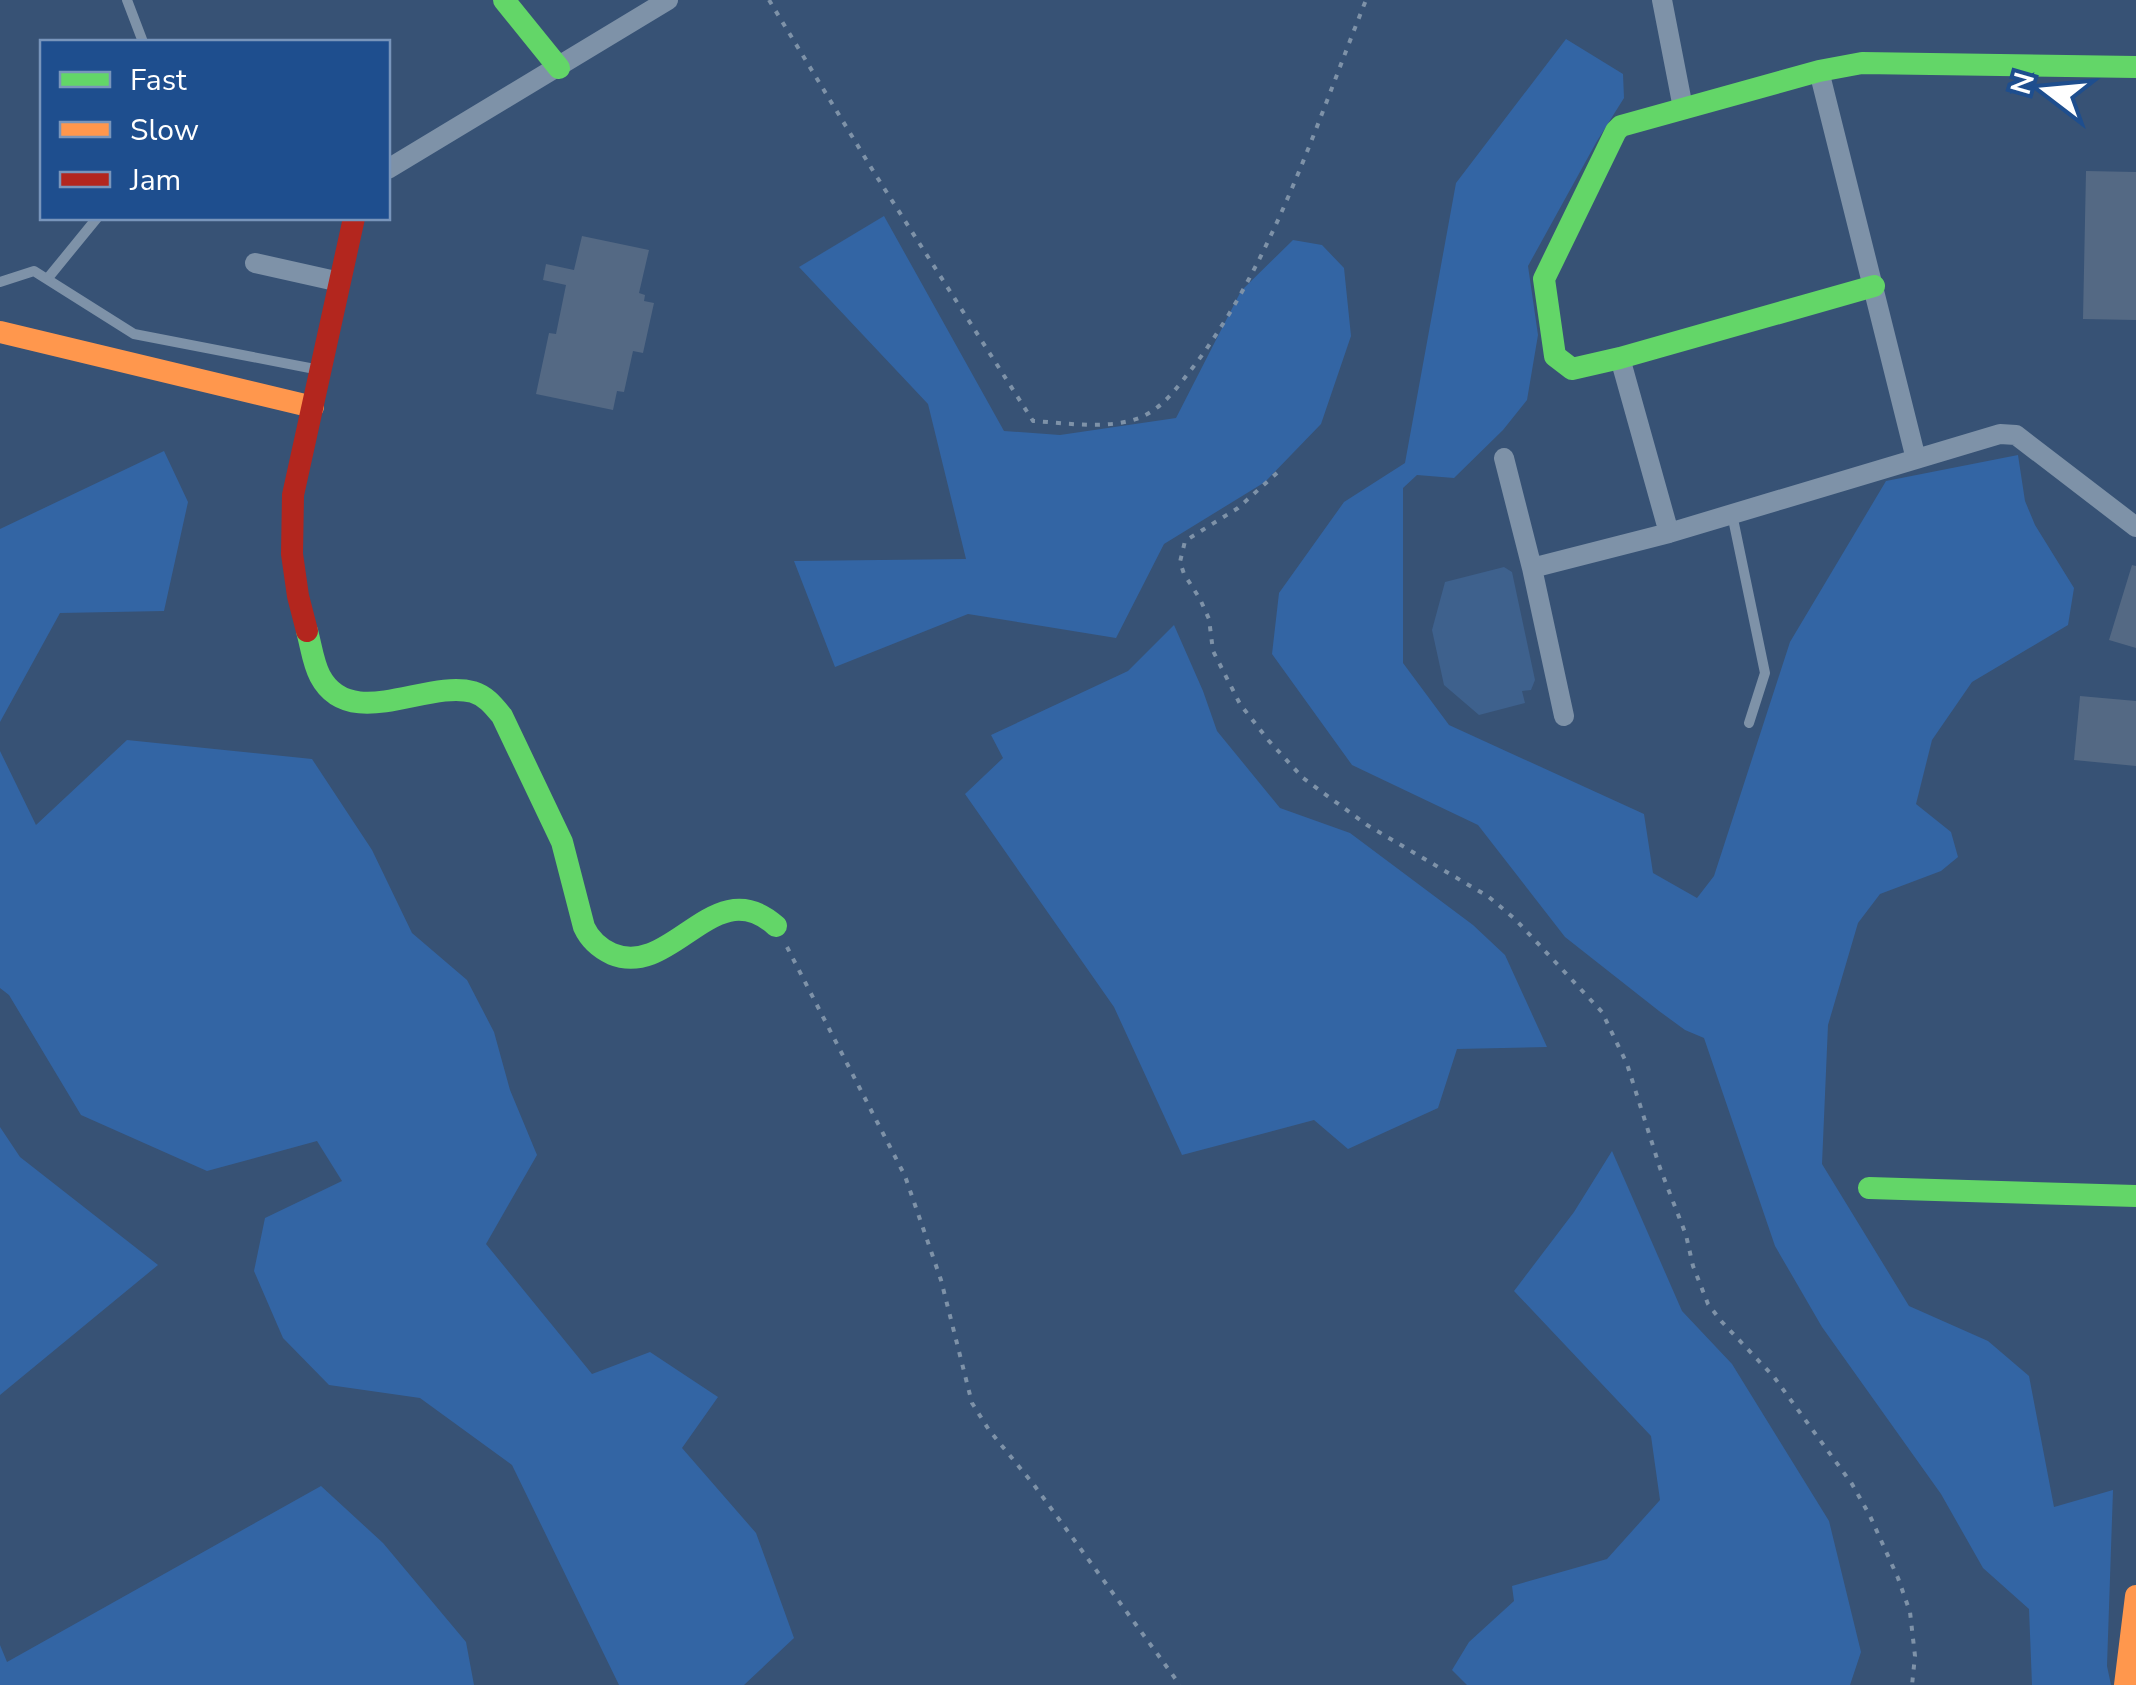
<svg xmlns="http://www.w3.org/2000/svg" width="2136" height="1685" viewBox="0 0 2136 1685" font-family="'Nunito Sans',sans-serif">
	<rect width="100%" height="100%" fill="#375275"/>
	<path fill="#3365a4" d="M1566,39L1623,74L1624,98L1597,141L1528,266L1538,335L1527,400L1503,430L1454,478L1417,475L1403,488V663L1449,725L1644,814L1653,873L1697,898L1714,876L1790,642L1886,481L2018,455L2025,501L2035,525L2074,588L2068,625L1972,682L1932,740L1916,804L1951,832L1958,857L1941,871L1880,894L1858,923L1828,1025L1822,1164L1909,1306L1988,1341L2029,1376L2054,1507L2113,1490L2107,1666L2111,1685H2032L2029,1609L1983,1568L1941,1494L1822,1327L1775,1246L1704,1038L1685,1030L1659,1011L1565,937L1478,825L1352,765L1272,654L1279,593L1344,502L1405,463L1456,183Z
		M884,216L1004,431L1060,435L1176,418L1241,291L1293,240L1322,245L1344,268L1351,336L1321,424L1265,482L1164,544L1116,638L968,614L835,667L794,561L966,559L928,404L799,267Z
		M164,451L188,502L164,611L60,613L0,722V529Z
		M1174,625L1203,691L1217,731L1280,808L1350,833L1473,925L1505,955L1547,1047L1457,1049L1438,1108L1348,1149L1314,1120L1182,1155L1114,1007L965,794L1003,758L991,735L1128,671Z
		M127,740L312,759L372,850L412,933L467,980L494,1032L510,1090L537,1155L486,1244L592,1374L650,1352L718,1397L682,1448L756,1533L794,1638L744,1685H619L512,1465L420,1398L329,1385L283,1338L254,1271L265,1218L342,1181L317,1141L207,1171L81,1115L9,995L0,988V751L36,825Z
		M0,1127L20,1157L158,1265L0,1395Z
		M1612,1151L1682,1311L1732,1364L1829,1521L1861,1652L1850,1685H1467L1452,1670L1469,1642L1514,1601L1512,1586L1607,1559L1660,1500L1651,1436L1514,1291L1574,1212Z
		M321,1486L383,1543L466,1642L474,1685H0V1645L7,1662Z"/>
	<path fill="#3e618d" d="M1504,567L1512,572L1535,680L1531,690L1522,691L1525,703L1479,715L1444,685L1432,630L1445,582Z"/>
	<path fill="#546984" d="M2086,171L2136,172V320L2083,319Z
		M582,236L649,250L639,293L645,295L644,301L654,303L643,353L633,351L624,392L617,391L613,410L536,394L549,333L556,334L566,285L543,280L546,264L574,270Z
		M2132,565L2136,566V648L2109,640Z
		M2080,696L2136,701V766L2074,760Z"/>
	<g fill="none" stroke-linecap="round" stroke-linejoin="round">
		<path stroke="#7e92a8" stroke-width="4" stroke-dasharray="5 8" stroke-linecap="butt" d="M769,0L875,174L1033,421C1068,423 1106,430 1139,418C1164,408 1178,386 1194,366C1274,260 1317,122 1366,0
			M1277,473L1238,508L1185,541L1180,562L1184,574L1200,599L1209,619L1213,651L1240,704L1269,741L1303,778L1367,825L1489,897L1516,920L1602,1012L1627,1064L1660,1168L1686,1235L1693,1266L1708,1304L1722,1322L1774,1377L1852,1484L1870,1516L1898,1578L1910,1612L1915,1656L1912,1685
			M787,947L905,1176L941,1280L972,1403L989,1430L1034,1485L1180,1685"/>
		<path stroke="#7e92a8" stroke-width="10" d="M127,0L143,42
			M48,278L97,218
			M0,282L34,271L134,334L320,370
			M1732,514L1765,673L1749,723"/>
		<path stroke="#7e92a8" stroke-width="20" d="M1662,0L1683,108
			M1819,71L1916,459
			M388,169L668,0
			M255,263L340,282
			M1620,358L1669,533
			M1504,458L1532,568L1564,716
			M1532,568L1669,533L2000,434L2016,435L2136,527"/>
		<path stroke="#63d668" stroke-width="22" d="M504,0L559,68
			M1874,286L1620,358L1572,369L1555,356L1544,279L1616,131L1621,126L1819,71L1862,63L2136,67
			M307,631C311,645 313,663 320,676C350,733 427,679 473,692C486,696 493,705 502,716L562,842L584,927C590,940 599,948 612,954C673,979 714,870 776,926
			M1869,1188L2136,1196"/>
		<path stroke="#ff974d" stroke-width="22" d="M0,332L313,407
			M2125,1685L2136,1596"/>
		<path stroke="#b3261e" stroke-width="22" d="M307,631L298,596L292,554L293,495L354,218"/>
	</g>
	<rect x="40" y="40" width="350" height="180" fill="#1e4e8e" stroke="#7895bb" stroke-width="2.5"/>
	<rect x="60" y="72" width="50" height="15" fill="#63d668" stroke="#7895bb" stroke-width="2.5"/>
	<text x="130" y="90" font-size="30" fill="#ffffff">Fast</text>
	<rect x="60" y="122" width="50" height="15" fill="#ff974d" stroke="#7895bb" stroke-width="2.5"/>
	<text x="130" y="140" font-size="30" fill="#ffffff">Slow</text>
	<rect x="60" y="172" width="50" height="15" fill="#b3261e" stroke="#7895bb" stroke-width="2.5"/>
	<text x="130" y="190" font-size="30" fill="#ffffff">Jam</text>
	<g transform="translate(2046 90) rotate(286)" stroke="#1e4e8e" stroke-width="8" paint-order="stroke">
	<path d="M0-8L18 38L0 25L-18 38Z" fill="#ffffff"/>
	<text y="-15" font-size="28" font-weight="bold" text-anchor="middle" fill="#ffffff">N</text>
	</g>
</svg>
